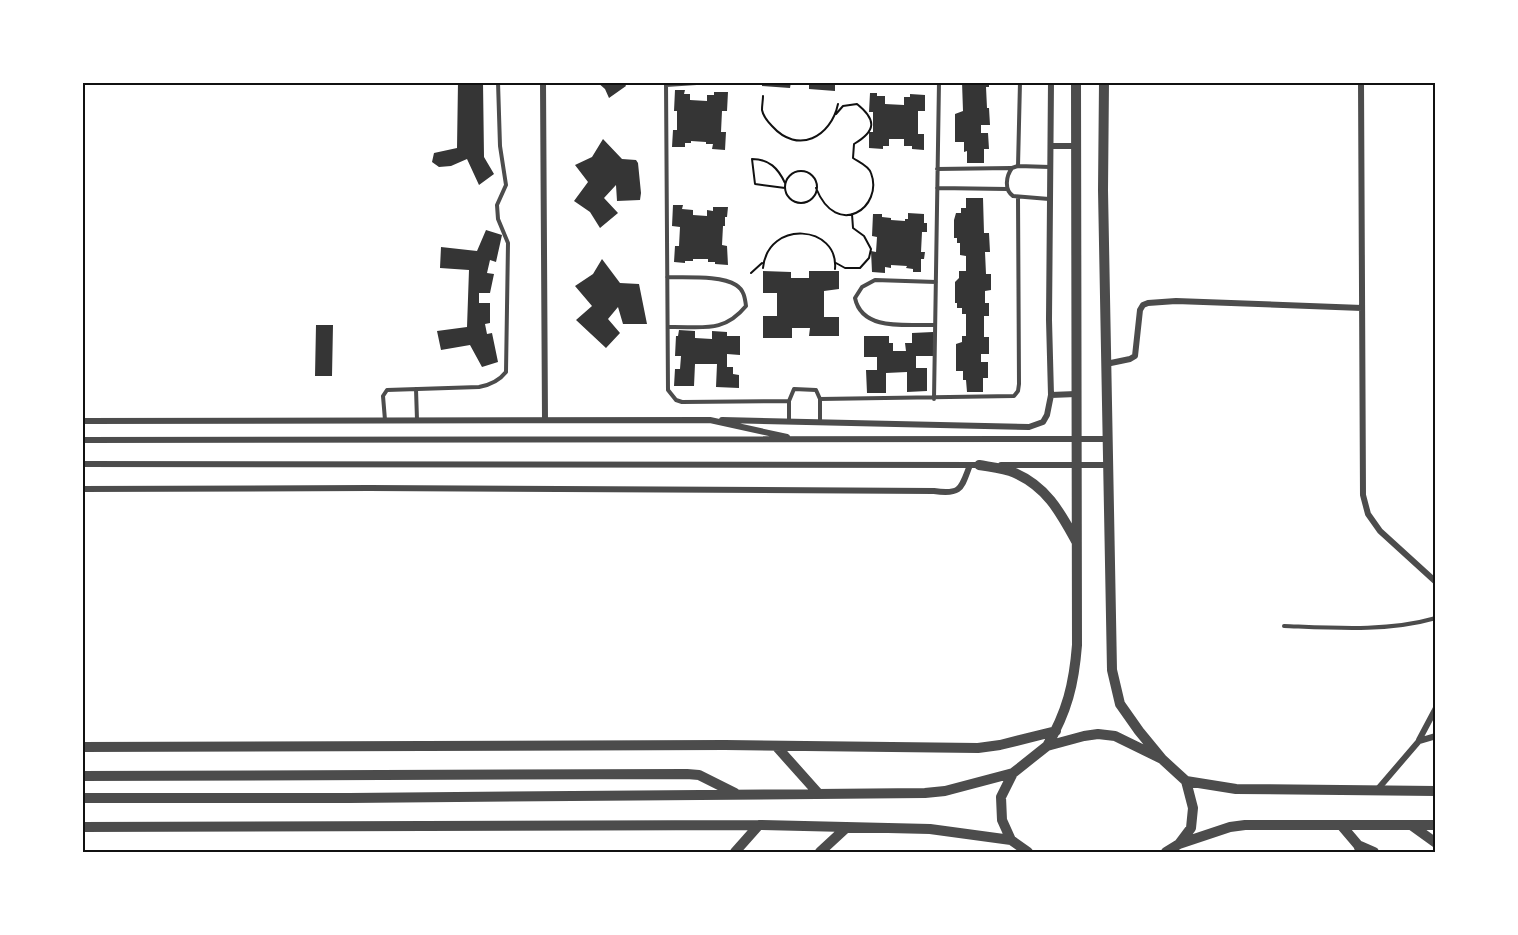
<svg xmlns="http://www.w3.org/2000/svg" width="1518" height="935" viewBox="0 0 1518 935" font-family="'Golos Text',sans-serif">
	<rect width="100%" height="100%" fill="#fff"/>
	<path fill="#353535" d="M458,82H483L484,157L494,174L479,185L467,159L451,166L439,167L432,162L434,153L457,148Z
		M597,82H624L626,86L609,98L605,89Z
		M762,82H791L790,88L762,86Z
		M809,82H835V91L809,89Z
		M962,82H989V87H986L987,108H989L990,125H981V133H988L989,149H984V163H967V151L964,152V142H955V114L963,111Z
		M675,90H685L684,94H690V100L707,101V95H714V92H728L727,111H722L721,132H726L725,150L712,149L713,144H706V142L691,141V143H685V147H672L673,130H677V111H674Z
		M870,93H877V96H885V104L904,105V97H910V94L925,95V111H918V134H924V150L912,149V146H904V139H889V146H883V149L869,148V132H873V112H869Z
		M603,139L622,159L636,160L638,163L641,193L640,200L617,201L616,185L604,198L618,213L600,228L590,212L574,201L588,182L575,165L592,157Z
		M966,198H983L984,233H989L990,252H985L986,274H991V290L985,291V303H989V316H984V337H989V354H981V362H988V378H983V392H967L966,380H963V371H956V344L962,342V336H966V314H962V308H957V303H955V282L959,278V271H966V256L960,255V243H957V238H954V220L956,213H961V208H966Z
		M673,205H683L682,209L693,210V215L707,216V210L713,211V207H728L727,217H725V226H723L722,245L727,246L728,265L715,264V262H708V259H693V261H685V263L674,262L675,246H679L680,227L672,226Z
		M908,213L924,214V223H927V232H922L921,252H925L924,259H921V272H913V269L906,268L907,266L891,265V268L885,267V273L872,272L871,251L876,252L877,237L872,236L873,214H882V217L891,218V220L905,221V219H908Z
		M486,230L502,235L496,262L490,260L487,273L494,274L490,293H479V303H490V323L485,324L487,334L492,333L498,362L482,367L470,345L441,350L437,331L467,327L469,270L440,268L441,247L477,251Z
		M602,259L620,283L639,284L647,324H623L618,307L608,319L620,333L606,348L576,320L592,306L575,286L593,274Z
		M763,271L791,272V278H809V271H839V289L824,291V317H839V336H809L810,328H792V338H763V316H777V293H763Z
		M316,325H333L332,376H315Z
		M679,330L695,331V338L712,339V331L727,332V336H740V355L727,354V367H733V374L739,375V388L716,387L717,364H695L694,386H674L675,369H680L681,356H675L676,336H678Z
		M933,332V356H916V368H927V391L907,392V372L886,373V393H867L866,370H877V357H864V336H889V343H893V351H906L905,343H912V333Z"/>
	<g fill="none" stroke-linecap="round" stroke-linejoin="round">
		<path stroke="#111" stroke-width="2" d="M763,96C763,100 762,105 762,110C763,115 768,122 772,126C798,155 831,137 838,104
			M785 187a16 16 0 1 1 32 0a16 16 0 1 1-32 0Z
			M785,188L755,184L752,159C769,159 778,168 785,183
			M816,188C837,240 884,207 871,173C869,166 859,162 853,158L854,144C876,131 877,120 857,104L843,106L836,114
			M836,263L845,268H860L869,258L871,249L864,236L853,228L852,214
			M763,268C768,219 839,225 835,269
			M751,273L762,263"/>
		<path stroke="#4c4c4c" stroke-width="4" d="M666,82L668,390L676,400L682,402L789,401
			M666,85L712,82
			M1018,166L1020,82
			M937,169L1011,168
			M937,188L1007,189
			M1049,199L1013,196C1004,190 1006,176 1012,168L1018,166L1050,167
			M667,277C686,278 720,275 736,285C744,290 745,298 746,306C723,334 702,326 668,327
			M935,325C908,324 862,332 855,298L862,287L875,280L936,282
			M416,389L417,420
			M934,399L939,82
			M385,420L383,396L387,390L479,387C490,385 499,381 506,372L508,243L498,219L497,205L506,185L500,146L498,82
			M789,421V401L794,389L816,390L820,399
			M820,421V399L1014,396L1018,391L1019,384L1018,197
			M1284,626C1334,628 1387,632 1436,618"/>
		<path stroke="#4c4c4c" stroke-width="6" d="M543,82L545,420
			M1361,82L1363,495L1368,514L1380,531L1436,582
			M1051,146H1077
			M1106,364L1130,359L1135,356L1140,310L1143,305L1148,303L1176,301L1362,308
			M1051,395L1076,394
			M722,420L1029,427L1043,422L1047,415L1051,395L1049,320L1051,82
			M82,421L710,420L787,437
			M82,440L1107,439
			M82,464L981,465
			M1001,465H1108
			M82,489L369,488L934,491C962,495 961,488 970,465
			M1419,740L1436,708
			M1377,790L1419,741L1436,736"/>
		<path stroke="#4c4c4c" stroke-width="10" d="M1104,82L1103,190L1112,670L1120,704L1139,731L1162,759
			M979,465C990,467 1004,468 1015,473C1047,487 1060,512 1076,541
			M776,746L818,793
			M1047,746C1067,712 1074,684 1077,645L1076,82
			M82,747L725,745L978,748L1000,745L1056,731
			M82,776L687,774L699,775L735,793
			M1186,781L1236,789L1436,791
			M82,798H349L925,793L945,791L1013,773
			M1341,825L1358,845L1361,852
			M1411,825L1436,843
			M82,827L759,825L930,829L1011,840L1028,852
			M1011,840L1002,820L1001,797L1013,773L1047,746L1084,736L1098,734L1115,736L1162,759L1186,781L1193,808L1191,828L1179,844L1166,852
			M1179,844L1230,827L1245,825H1436
			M1358,845L1374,852
			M735,852L759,825
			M820,852L846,828"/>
	</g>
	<rect width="1518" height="935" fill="none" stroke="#ffffff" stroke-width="168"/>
	<rect x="84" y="84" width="1350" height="767" fill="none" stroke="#111" stroke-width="2"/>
</svg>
